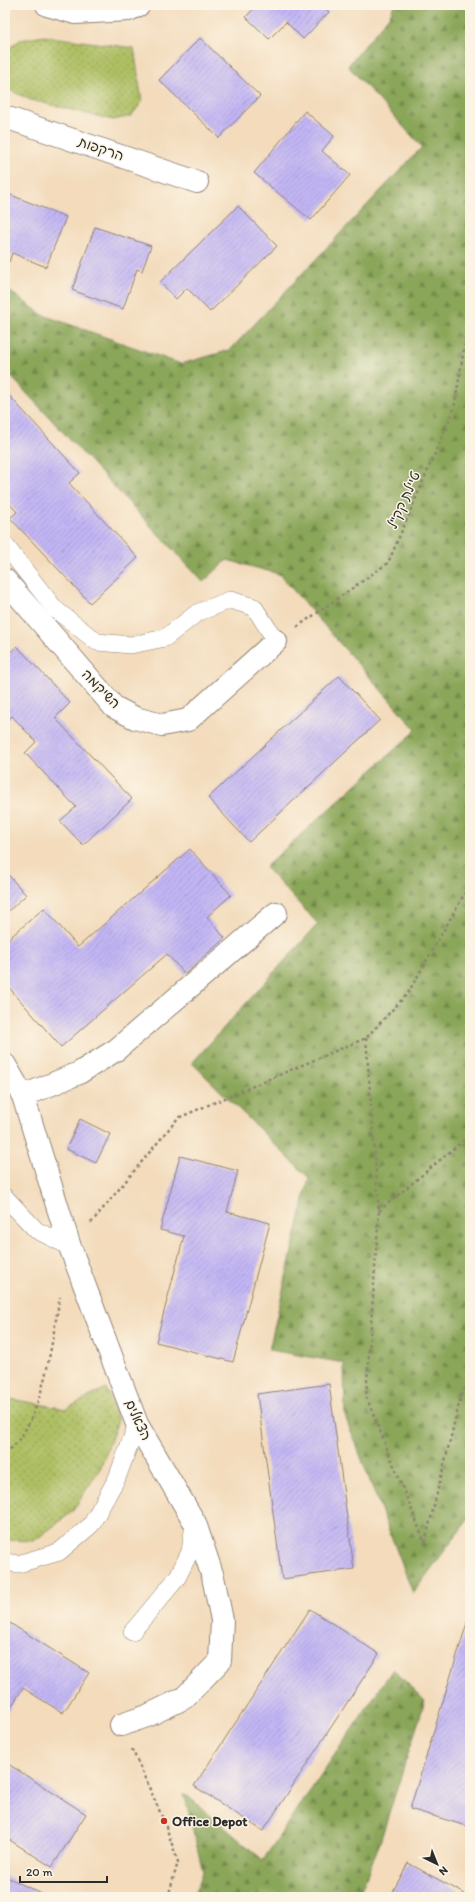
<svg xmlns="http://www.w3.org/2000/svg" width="475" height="1902" viewBox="0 0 475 1902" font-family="Itim,'Playpen Sans Hebrew',sans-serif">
	<defs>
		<pattern id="forest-firs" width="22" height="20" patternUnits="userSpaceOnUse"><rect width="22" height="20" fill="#8aa659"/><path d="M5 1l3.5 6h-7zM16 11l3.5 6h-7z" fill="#71874a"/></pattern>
		<pattern id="park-dots" width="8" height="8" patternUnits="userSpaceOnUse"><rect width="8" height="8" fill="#aebf63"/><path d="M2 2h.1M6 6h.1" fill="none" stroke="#8e9b52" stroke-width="1.8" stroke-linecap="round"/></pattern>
		<pattern id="building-hatch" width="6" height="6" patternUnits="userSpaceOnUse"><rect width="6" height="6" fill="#c2b6f5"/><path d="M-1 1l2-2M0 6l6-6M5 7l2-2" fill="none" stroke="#9e94c7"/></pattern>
	</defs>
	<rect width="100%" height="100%" fill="#fcf5e5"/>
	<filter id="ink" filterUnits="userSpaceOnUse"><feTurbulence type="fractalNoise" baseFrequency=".025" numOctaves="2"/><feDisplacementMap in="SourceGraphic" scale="8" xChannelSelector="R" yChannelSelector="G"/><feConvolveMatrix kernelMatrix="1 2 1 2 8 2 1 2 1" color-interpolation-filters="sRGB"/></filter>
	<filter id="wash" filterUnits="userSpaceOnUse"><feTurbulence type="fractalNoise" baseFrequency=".012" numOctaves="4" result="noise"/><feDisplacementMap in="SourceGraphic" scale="16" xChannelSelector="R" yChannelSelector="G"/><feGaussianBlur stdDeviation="0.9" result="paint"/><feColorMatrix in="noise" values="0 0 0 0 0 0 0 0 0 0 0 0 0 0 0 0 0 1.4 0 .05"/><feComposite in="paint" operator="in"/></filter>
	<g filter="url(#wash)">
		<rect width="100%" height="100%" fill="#f3dbbc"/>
		<path fill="url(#forest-firs)" stroke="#5a6842" d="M394,5H470V1517L413,1593L345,1416L344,1363L269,1350L309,1178L192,1063L318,924L265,867L416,730L279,574L227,560L203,582L5,370V288L43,315L181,364L230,350L422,147L348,66L390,15Z
			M393,1669L425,1701L379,1845L358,1897H194L203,1872L184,1793L263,1860Z"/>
		<path fill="url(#park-dots)" stroke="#6c7547" d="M44,36L134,48L142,102L131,116L113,120L31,100L5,88V51L20,40Z
			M106,1388L118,1420L101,1467L72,1512L34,1541L5,1540V1398L66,1409Z"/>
		<g id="blocks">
			<path fill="url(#building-hatch)" d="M257,5H322L329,12L303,39L286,22L269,39L246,17Z
				M200,38L260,96L219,138L159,80Z
				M305,111L334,136L322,151L350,175L311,220L254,173Z
				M6,193L66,217L46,267L12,253L9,262L5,260Z
				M238,206L277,246L210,312L187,288L176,299L160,282Z
				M95,227L151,246L142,271L137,269L123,309L72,290Z
				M5,391L80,473L69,483L138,558L90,603L10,518L17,512L5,499Z
				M17,646L70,703L55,718L132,799L83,845L60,821L76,807L25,753L36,742L12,716L5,722V657Z
				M339,676L380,720L249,842L208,798Z
				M190,849L231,895L207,917L225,938L185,974L167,954L61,1047L5,983V942L44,908L78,947Z
				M5,871L26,895L5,914Z
				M80,1119L110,1134L96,1163L66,1149Z
				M180,1156L238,1171L227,1212L270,1223L233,1362L156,1342L184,1236L160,1230Z
				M329,1384L354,1569L282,1579L257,1394Z
				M310,1609L379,1654L263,1831L194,1786Z
				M470,1613V1827L410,1809Z
				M5,1620L89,1673L63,1713L23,1688L5,1716Z
				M5,1762L86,1814L52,1867L5,1837Z
				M408,1863L465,1894L463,1897H390Z
				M5,1876L48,1897H5Z"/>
		</g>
	</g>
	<g filter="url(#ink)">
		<use href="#blocks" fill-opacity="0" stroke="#8f8374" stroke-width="1"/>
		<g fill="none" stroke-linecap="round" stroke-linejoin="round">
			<g stroke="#8f8374" stroke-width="18">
				<path id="lane" d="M5,545L55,609L97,642L131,645L165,638L197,613L230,600L254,607L276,641
					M5,1197L36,1230L70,1247
					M5,1562L18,1564L59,1552L91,1525L117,1478L137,1424
					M132,1632L177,1578L190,1552L194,1524"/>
			</g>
			<g stroke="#8f8374" stroke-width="24">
				<path id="street" d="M47,5L75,13L129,10L139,5
					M5,117L197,182
					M5,580L114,707L135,718L162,725L188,720L276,641
					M5,1065L23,1096L70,1247L137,1424L195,1523L213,1577L222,1620L220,1661L184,1698L147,1716L121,1725
					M23,1096L79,1073L116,1050L276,913"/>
			</g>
			<path stroke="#8f8374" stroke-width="2.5" stroke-dasharray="3 3" stroke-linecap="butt" d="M297,627L388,563L454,409L470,313
				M366,1038L379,1211L366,1396L425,1543
				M379,1211L470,1135
				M91,1223L178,1118L366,1038L408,993L470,884
				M5,1453C44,1426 51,1342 60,1297
				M425,1542L461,1396L470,1379
				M132,1749L164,1821L178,1862L168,1897"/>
			<use href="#lane" stroke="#fff" stroke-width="17"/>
			<use href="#street" stroke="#fff" stroke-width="22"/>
		</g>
	</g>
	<circle fill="#c8321e" stroke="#fcf5e5" stroke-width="1.5" cx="164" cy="1821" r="4"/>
	<g text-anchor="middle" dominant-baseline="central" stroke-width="3" stroke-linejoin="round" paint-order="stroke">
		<g font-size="14" fill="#2b2b2b" stroke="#fcf5e5">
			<text transform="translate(101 149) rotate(19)">הרקפות</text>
			<text transform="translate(404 500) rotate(-66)">טיילת קק"ל</text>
			<text transform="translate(101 689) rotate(46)">השיקמה</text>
			<text transform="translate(138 1420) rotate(65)">הצאלים</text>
		</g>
		<g font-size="14" font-weight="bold" fill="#2b2b2b" stroke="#fcf5e5" text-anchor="start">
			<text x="172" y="1821">Office Depot</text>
		</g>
	</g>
	<rect width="475" height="1902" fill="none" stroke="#fcf5e5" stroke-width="20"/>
	<g transform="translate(437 1864) rotate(137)" stroke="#fcf5e5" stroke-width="3" paint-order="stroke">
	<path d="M0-3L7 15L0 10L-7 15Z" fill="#2b2b2b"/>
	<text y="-6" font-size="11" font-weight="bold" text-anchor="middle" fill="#2b2b2b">N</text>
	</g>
	<path d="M20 1876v6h87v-6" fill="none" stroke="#2b2b2b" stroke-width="2"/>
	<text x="26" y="1876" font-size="12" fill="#2b2b2b" stroke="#fcf5e5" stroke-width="3" paint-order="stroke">20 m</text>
</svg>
